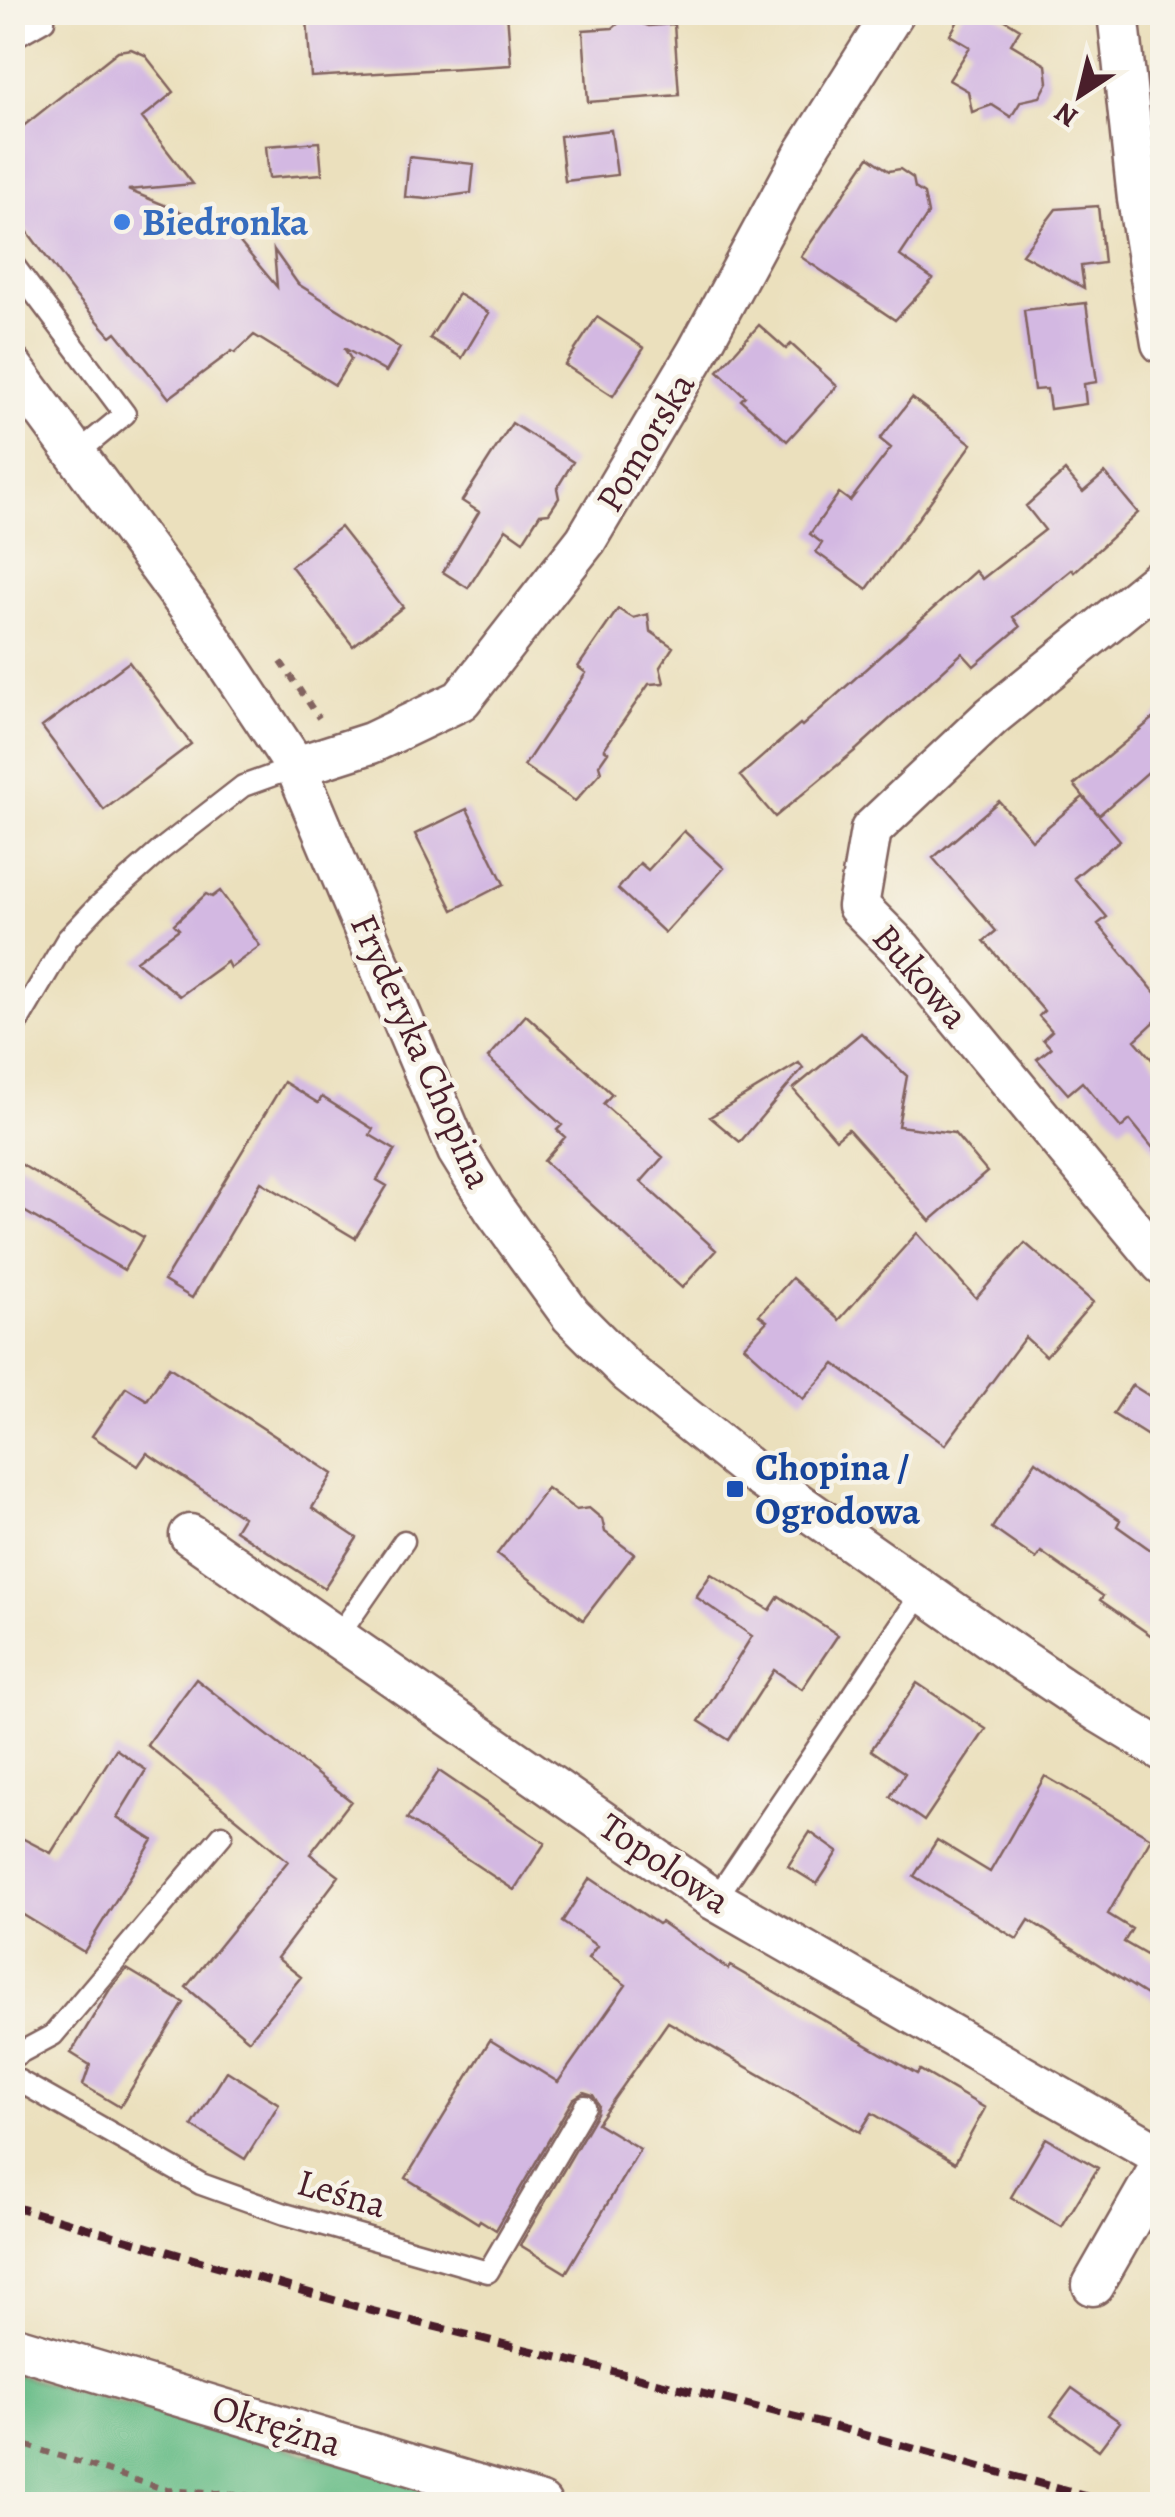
<svg xmlns="http://www.w3.org/2000/svg" width="1175" height="2517" viewBox="0 0 1175 2517" font-family="Alegreya,serif">
	<rect width="100%" height="100%" fill="#f7f3e8"/>
	<filter id="ink" filterUnits="userSpaceOnUse"><feTurbulence type="fractalNoise" baseFrequency=".01" numOctaves="2"/><feDisplacementMap in="SourceGraphic" scale="20" xChannelSelector="R" yChannelSelector="G"/><feConvolveMatrix kernelMatrix="1 2 1 2 8 2 1 2 1" color-interpolation-filters="sRGB"/></filter>
	<filter id="wash" filterUnits="userSpaceOnUse"><feTurbulence type="fractalNoise" baseFrequency=".0048" numOctaves="4" result="noise"/><feDisplacementMap in="SourceGraphic" scale="40" xChannelSelector="R" yChannelSelector="G"/><feGaussianBlur stdDeviation="2.25" result="paint"/><feColorMatrix in="noise" values="0 0 0 0 0 0 0 0 0 0 0 0 0 0 0 0 0 1.4 0 .05"/><feComposite in="paint" operator="in"/></filter>
	<g filter="url(#wash)">
		<rect width="100%" height="100%" fill="#ebe0bd"/>
		<path fill="#6cbe8a" stroke="#5b6e5a" stroke-width="2.5" d="M13,2374L496,2504H13Z"/>
		<g id="blocks">
			<path fill="#d3b8e2" d="M393,12H507L511,65L311,77L307,19Z
				M963,12H992L1020,29L1011,44L1046,65L1048,82L1040,97L1021,101L1011,117L992,105L972,112L968,91L949,80L970,47L950,35Z
				M631,20L649,26L674,24L679,95L588,102L583,30L613,28L621,21Z
				M131,49L145,55L174,92L142,118L193,184L128,190L232,233L277,287L274,250L298,284L400,348L386,372L344,348L351,359L335,385L254,335L235,353L232,351L169,398L116,332L111,336L74,294L12,211V135L118,51Z
				M611,130L617,175L565,181L560,136Z
				M319,142L322,174L269,178L266,146Z
				M409,157L474,164L471,193L427,199L405,197Z
				M869,157L889,171L900,169L913,178L915,188L924,194L928,214L900,256L933,279L895,320L801,257Z
				M1098,206L1104,263L1081,266L1084,288L1022,254L1056,209Z
				M458,294L489,313L462,358L430,338Z
				M1086,303L1097,382L1084,384L1086,404L1050,409L1047,389L1034,390L1024,310Z
				M597,317L644,348L613,396L565,365Z
				M759,325L786,349L791,344L837,386L787,441L741,400L745,396L718,371Z
				M912,398L972,444L867,589L816,552L822,543L810,534L839,493L850,501L891,448L880,439Z
				M512,423L573,462L557,488L559,498L549,513L540,514L523,541L506,529L468,588L443,572L479,512L462,501Z
				M1065,471L1083,492L1105,473L1138,513L1074,572L1072,569L1013,617L1020,627L974,666L962,653L857,749L775,817L740,776L800,724L802,726L975,571L982,579L1045,530L1026,506Z
				M340,527L403,607L353,646L291,566Z
				M618,609L633,618L648,614L650,631L673,647L660,667L664,683L649,684L604,749L608,752L599,765L601,772L575,801L524,766L586,673L578,667Z
				M129,662L191,744L104,810L42,727Z
				M1162,711V760L1099,815L1074,785Z
				M1083,797L1120,840L1074,878L1107,917L1098,924L1162,1001V1015L1135,1040L1162,1071V1159L1130,1120L1121,1128L1082,1082L1068,1094L1037,1059L1051,1048L1043,1039L1052,1031L1039,1016L1044,1011L984,941L996,931L933,858L999,801L1032,840Z
				M467,809L504,884L453,910L415,834Z
				M684,831L724,868L665,933L618,889L640,863L648,870Z
				M220,891L260,946L230,968L227,962L180,996L136,961L179,929L174,924L206,894L212,897Z
				M526,1015L612,1094L603,1104L663,1157L641,1182L716,1250L682,1288L544,1161L565,1137L557,1130L562,1125L488,1058Z
				M861,1033L907,1076L898,1126L954,1133L987,1172L930,1221L848,1129L836,1139L793,1089Z
				M799,1063L803,1068L740,1142L710,1117Z
				M284,1082L318,1103L322,1097L373,1129L370,1135L395,1150L377,1180L387,1186L355,1238L261,1182L192,1298L164,1281Z
				M12,1159L143,1237L124,1270L12,1204Z
				M917,1233L976,1298L1025,1243L1093,1302L1046,1356L1025,1337L945,1445L835,1364L803,1399L744,1346L767,1321L759,1315L792,1278L839,1320Z
				M169,1367L333,1474L312,1508L357,1538L324,1588L235,1530L243,1517L147,1453L138,1466L92,1436L126,1387L147,1400Z
				M1132,1385L1162,1404V1445L1113,1414Z
				M1036,1461L1120,1520L1117,1526L1162,1558V1643L1100,1600L1103,1596L1041,1552L1036,1559L992,1528Z
				M547,1488L576,1510L589,1508L602,1519L605,1532L634,1554L583,1620L497,1554Z
				M711,1574L770,1610L779,1596L838,1635L802,1689L774,1670L729,1740L699,1721L752,1636L696,1597Z
				M196,1679L351,1801L310,1854L339,1876L277,1958L301,1977L249,2040L186,1987L288,1861L147,1745Z
				M917,1683L986,1729L924,1821L890,1797L905,1773L871,1750Z
				M116,1749L146,1770L117,1817L153,1840L84,1952L12,1908V1833L51,1853Z
				M439,1771L545,1843L514,1890L407,1819Z
				M1045,1776L1151,1838L1108,1914L1132,1929L1124,1942L1162,1964V2005L1029,1920L1017,1939L914,1876L937,1840L990,1872Z
				M810,1832L838,1852L817,1884L788,1866Z
				M590,1878L658,1924L661,1922L728,1969L730,1966L917,2074L920,2070L985,2108L955,2163L872,2113L860,2132L668,2022L597,2123L640,2149L566,2273L520,2245L597,2113L599,2105L593,2095L584,2092L573,2099L496,2230L480,2220L478,2223L406,2178L490,2040L558,2082L626,1985L588,1958L597,1946L562,1922Z
				M127,1969L184,2003L120,2107L83,2085L90,2065L71,2053L110,1989Z
				M227,2071L279,2104L245,2159L192,2126Z
				M1046,2138L1098,2168L1062,2227L1011,2197Z
				M1072,2388L1120,2422L1099,2450L1051,2416Z"/>
		</g>
	</g>
	<g filter="url(#ink)">
		<use href="#blocks" fill-opacity="0" stroke="#82635e" stroke-width="2.5"/>
		<g fill="none" stroke-linecap="round" stroke-linejoin="round">
			<g stroke="#82635e" stroke-width="25">
				<path id="lane" d="M12,38L44,20L43,12
					M12,263L125,414L75,455
					M12,1032L67,939L98,906L162,849L243,786L296,767
					M339,1635L404,1541
					M715,1900L923,1591
					M12,2057L53,2035L222,1835
					M12,2077L201,2184L285,2214L488,2272L585,2106"/>
			</g>
			<g stroke="#82635e" stroke-width="45">
				<path id="street" d="M1118,12L1138,199L1162,343
					M12,367L199,621L296,767L458,1151L494,1209L571,1315L629,1373L753,1472L1017,1657L1099,1712L1162,1750
					M1162,578L992,716L871,830L858,906L902,950L1162,1264
					M296,767L371,743L461,700L586,540L698,351L805,153L894,12
					M190,1535L715,1900L1162,2156
					M1093,2285L1162,2164
					M12,2346L541,2504"/>
			</g>
			<path stroke="#82635e" stroke-width="6" stroke-dasharray="8 8" stroke-linecap="butt" d="M281,662L319,718
				M12,2441L167,2490L264,2497L287,2504"/>
			<use href="#lane" stroke="#fff" stroke-width="20"/>
			<use href="#street" stroke="#fff" stroke-width="40"/>
			<path stroke="#4a1f2b" stroke-width="8" stroke-dasharray="15 8" stroke-linecap="butt" d="M12,2206L368,2310L836,2427L1114,2504"/>
		</g>
	</g>
	<circle fill="#3f7fe0" stroke="#f7f3e8" stroke-width="4" cx="122" cy="222" r="10"/>
	<rect fill="#1a4fb4" stroke="#f7f3e8" stroke-width="4" x="725" y="1479" width="20" height="20" rx="5"/>
	<g text-anchor="middle" dominant-baseline="central" stroke-width="9" stroke-linejoin="round" paint-order="stroke">
		<g font-size="38" font-weight="bold" fill="#366cbe" stroke="#f7f3e8" text-anchor="start">
			<text x="142" y="222">Biedronka</text>
		</g>
		<g font-size="38" fill="#4a1f2b" stroke="#f7f3e8">
			<text transform="translate(645 442) rotate(-59)">Pomorska</text>
			<text transform="translate(921 976) rotate(49)">Bukowa</text>
			<text transform="translate(422 1051) rotate(66)">Fryderyka Chopina</text>
			<text transform="translate(665 1863) rotate(34)">Topolowa</text>
			<text transform="translate(342 2193) rotate(16)">Leśna</text>
			<text transform="translate(277 2425) rotate(17)">Okrężna</text>
		</g>
		<g font-size="38" font-weight="bold" fill="#164399" stroke="#f7f3e8" text-anchor="start">
			<text x="755" y="1467">Chopina /<tspan x="755" dy="44">Ogrodowa</tspan></text>
		</g>
	</g>
	<rect width="1175" height="2517" fill="none" stroke="#f7f3e8" stroke-width="50"/>
	<g transform="translate(1080 95) rotate(215)" stroke="#f7f3e8" stroke-width="8" paint-order="stroke">
	<path d="M0-8L18 38L0 25L-18 38Z" fill="#4a1f2b"/>
	<text y="-15" font-size="28" font-weight="bold" text-anchor="middle" fill="#4a1f2b">N</text>
	</g>
</svg>
